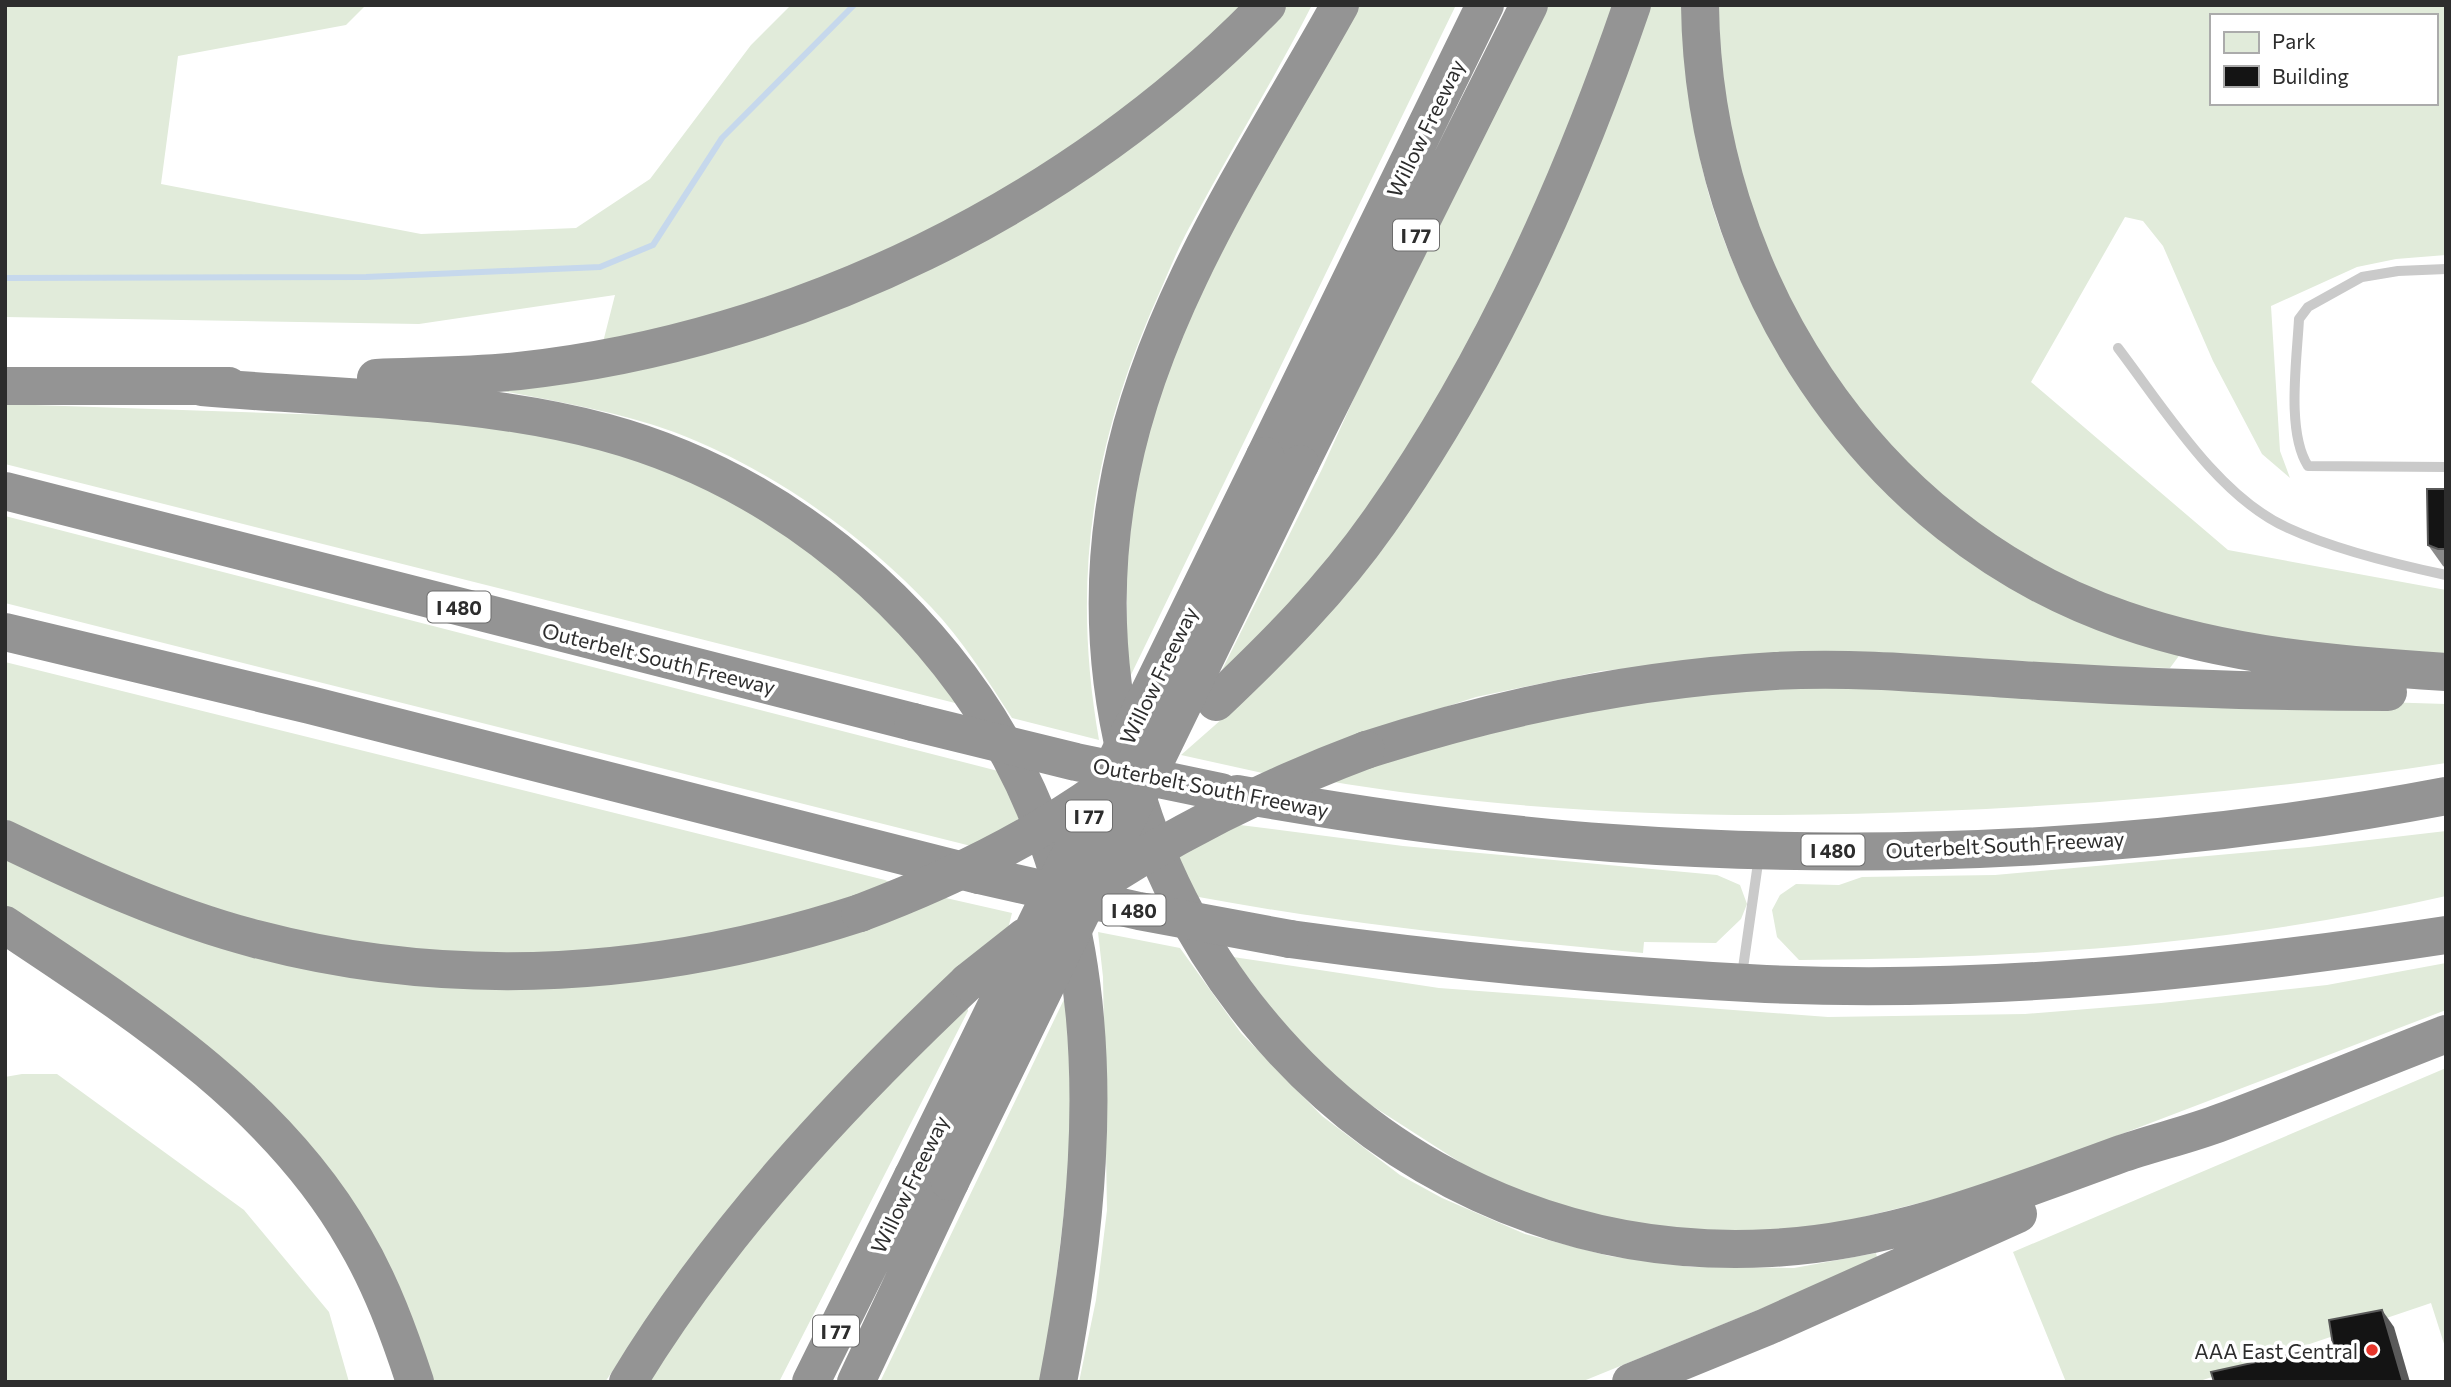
<svg xmlns="http://www.w3.org/2000/svg" width="2451" height="1387" viewBox="0 0 2451 1387" font-family="Commissioner,sans-serif">
	<rect width="100%" height="100%" fill="#fff"/>
	<path fill="#e1ebda" fill-rule="evenodd" d="M5,5H366L346,25L178,56L161,184L421,234L576,228L650,179L751,45L791,5H1267L957,235L599,358L615,295L419,324L5,317Z
		M1282,5H1312C1273,81 1229,153 1189,228C1177,250 1168,273 1158,296C1092,444 1071,580 1099,740L1012,718C988,681 962,639 931,607C861,533 769,468 674,432C610,409 544,400 478,386L898,275Z
		M1356,5H1456L1127,683V529L1158,387L1238,213Z
		M1545,5H1621L1511,268L1376,511L1216,682L1322,469L1391,316Z
		M1646,5H1684C1688,55 1689,105 1699,153C1723,275 1791,385 1872,477L2181,653L2170,668L1738,658L1601,671L1476,697L1365,733L1267,774L1181,755L1247,697L1366,563Z
		M1700,5H2446V255L2396,259L2357,267L2271,306L2280,451L2290,478L2262,454L2213,361L2163,246L2143,221L2125,217L2031,382L2228,550L2446,590V672L2218,646L1968,539L1771,308ZM2211,16H2435V103H2211Z
		M5,404L416,418L547,434L618,451L709,485L802,542L891,617L967,706L5,464Z
		M5,516L1002,772L1024,823L979,848L5,603Z
		M5,662L885,880L896,885L773,926L510,963L262,930L5,827Z
		M1847,685L2446,704V763C2277,789 2108,804 1938,811C1733,820 1525,815 1322,780L1434,743L1672,693Z
		M1240,825L1403,846L1717,875L1740,885L1747,904L1741,919L1716,943L1644,942L1643,953C1492,939 1342,924 1193,896L1175,854Z
		M2446,831V896C2234,945 2016,959 1799,960L1777,937L1772,910L1780,895L1796,884L1839,885L1862,877L1995,875L2309,847Z
		M5,856L495,989H542L634,981L937,896L1012,913L1008,929L684,1268L605,1382H432L371,1237L5,910Z
		M1098,932L1180,948L1241,1033L1322,1116L1400,1175L1442,1198L1525,1234L1609,1256L1691,1267L1794,1268L1876,1253L1878,1261L1581,1382H1079L1096,1300L1107,1210L1103,977Z
		M1233,957L1439,988L1828,1017L2025,1014L2161,1003L2327,985L2446,963V1010L1983,1187L1819,1228L1714,1234L1602,1219L1497,1186L1318,1071Z
		M1069,989L1071,1152L1044,1382H880Z
		M967,998L968,1011L779,1382H638L724,1262Z
		M2446,1068V1350L2431,1303L2197,1382H2066L2013,1252Z
		M22,1074H57L244,1210L329,1312L349,1382H5V1077Z"/>
	<g fill="none" stroke-linecap="round" stroke-linejoin="round">
		<path stroke="#c6d8ec" stroke-width="6" d="M5,278L366,277L600,267L653,245L722,138L854,5"/>
		<path stroke="#cacaca" stroke-width="10" d="M2446,269L2398,271L2362,277L2308,307L2299,319C2297,359 2286,432 2308,466L2446,467
			M2118,348C2163,407 2218,497 2288,528C2336,550 2394,564 2446,575
			M1742,975L1759,856"/>
		<path stroke="#949494" stroke-width="38" d="M1340,5C1257,154 1155,302 1121,472C1039,876 1350,1271 1771,1248C1891,1242 2006,1196 2118,1155C2152,1143 2188,1135 2222,1122C2297,1094 2371,1063 2446,1034
			M1700,5C1703,272 1865,531 2124,620C2228,656 2337,665 2446,672
			M376,378C423,376 472,376 519,371C796,341 1074,205 1267,5
			M5,386H229
			M202,387C336,399 473,397 604,432C704,459 795,511 872,581C1112,800 1115,1084 1058,1382
			M1265,456L1485,5
			M1300,464L1529,5
			M5,491L913,722
			M5,632L310,705L979,875
			M1216,702C1275,646 1332,589 1379,522C1489,366 1570,186 1632,5
			M1366,750C1499,707 1634,679 1775,671C1862,666 1951,676 2039,681C2155,688 2271,692 2388,692
			M1237,794C1361,816 1486,834 1612,843C1889,863 2173,848 2446,796
			M5,839C86,878 168,916 256,939C457,992 663,977 860,913
			M5,925C134,1011 276,1101 355,1240C381,1284 399,1333 415,1382
			M1290,939C1448,961 1606,976 1766,984C1993,994 2222,969 2446,935
			M628,1382C719,1232 841,1102 968,982
			M811,1382L913,1176
			M856,1382L950,1182
			M1631,1382L1766,1327L2018,1214"/>
		<path stroke="#949494" stroke-width="38" d="M913,722L1076,762L1221,792
			M979,875L1139,911L1290,939
			M1093,887C1179,832 1270,786 1366,750
			M860,913C945,881 1025,843 1100,790
			M968,982L1025,937
			M913,1176L1265,456
			M950,1182L1300,464"/>
	</g>
	<path fill="#8a8a8a" d="M2446,489V568L2443,566L2428,545Z"/>
	<path fill="#5a5a5a" d="M2382,1310L2394,1327L2410,1382H2403Z"/>
	<path fill="#141414" stroke="#5a5a5a" stroke-width="2" d="M2427,489H2446V549H2438L2428,545Z
		M2382,1310L2403,1382H2214L2211,1372L2333,1345L2329,1320Z"/>
	<circle fill="#e8362b" stroke="#fff" stroke-width="2.5" cx="2372" cy="1350" r="7"/>
	<g text-anchor="middle" dominant-baseline="central" stroke-width="7" stroke-linejoin="round" paint-order="stroke">
		<g fill="#fff" stroke="#6c6c6c" stroke-width="2">
			<rect x="1393" y="219.5" width="46" height="31" rx="5"/>
			<rect x="427.5" y="591.5" width="63" height="31" rx="5"/>
			<rect x="1066" y="800.5" width="46" height="31" rx="5"/>
			<rect x="1801.5" y="834.5" width="63" height="31" rx="5"/>
			<rect x="1102.5" y="894.5" width="63" height="31" rx="5"/>
			<rect x="813" y="1315.5" width="46" height="31" rx="5"/>
		</g>
		<g font-size="19" font-weight="bold" fill="#2d2d2d">
			<text x="1416" y="235">I 77</text>
			<text x="459" y="607">I 480</text>
			<text x="1089" y="816">I 77</text>
			<text x="1833" y="850">I 480</text>
			<text x="1134" y="910">I 480</text>
			<text x="836" y="1331">I 77</text>
		</g>
		<g font-size="21" fill="#2d2d2d" stroke="#fff">
			<text transform="translate(1425 128) rotate(-64)">Willow Freeway</text>
			<text transform="translate(659 658) rotate(14)">Outerbelt South Freeway</text>
			<text transform="translate(1158 675) rotate(-64)">Willow Freeway</text>
			<text transform="translate(1211 787) rotate(11)">Outerbelt South Freeway</text>
			<text transform="translate(2005 844) rotate(-3)">Outerbelt South Freeway</text>
			<text transform="translate(909 1184) rotate(-64)">Willow Freeway</text>
		</g>
		<g font-size="21" fill="#2d2d2d" stroke="#fff" text-anchor="end">
			<text x="2358" y="1350">AAA East Central</text>
		</g>
	</g>
	<rect width="2451" height="1387" fill="none" stroke="#2d2d2d" stroke-width="14"/>
	<rect x="2210" y="14" width="228" height="91" fill="#ffffff" stroke="#ababab" stroke-width="2"/>
	<rect x="2224" y="32" width="35" height="21" fill="#e1ebda" stroke="#ababab" stroke-width="2"/>
	<text x="2272" y="49" font-size="21" fill="#2d2d2d">Park</text>
	<rect x="2224" y="66" width="35" height="21" fill="#141414" stroke="#ababab" stroke-width="2"/>
	<text x="2272" y="84" font-size="21" fill="#2d2d2d">Building</text>
</svg>
